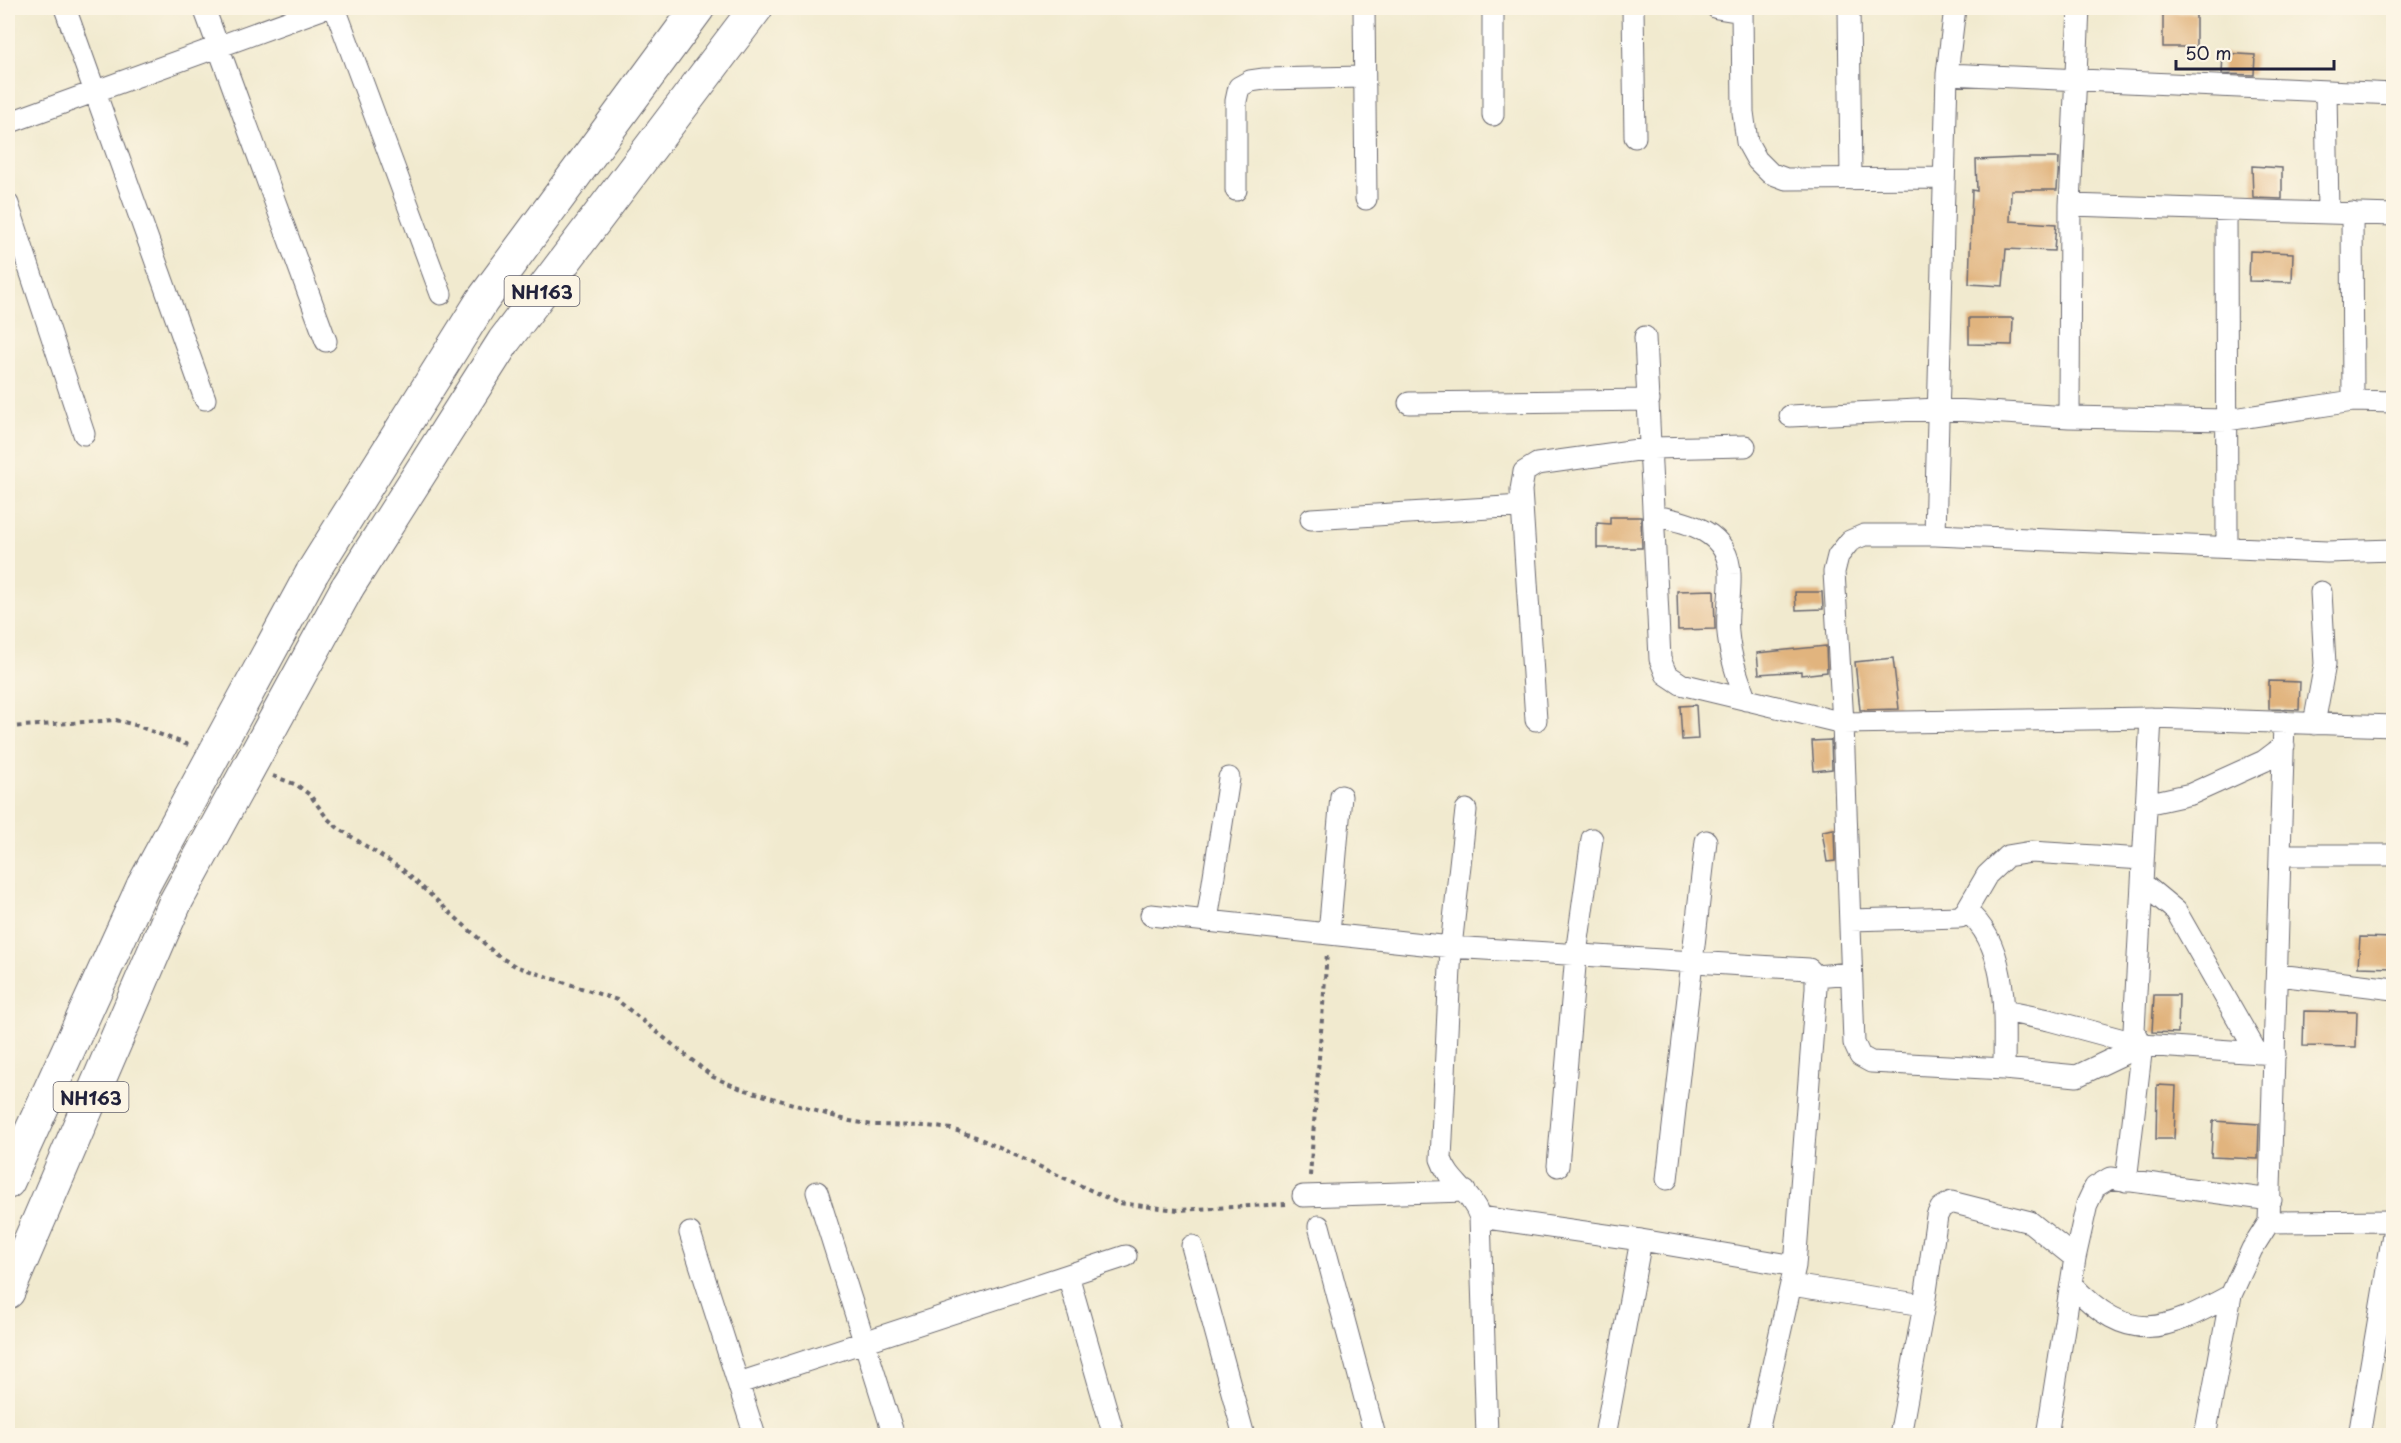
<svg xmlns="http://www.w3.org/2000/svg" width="2401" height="1443" viewBox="0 0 2401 1443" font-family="'Playpen Sans',sans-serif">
	<rect width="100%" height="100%" fill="#fcf5e5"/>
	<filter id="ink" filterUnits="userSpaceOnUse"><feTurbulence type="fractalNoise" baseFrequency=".0167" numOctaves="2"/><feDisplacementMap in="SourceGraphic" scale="12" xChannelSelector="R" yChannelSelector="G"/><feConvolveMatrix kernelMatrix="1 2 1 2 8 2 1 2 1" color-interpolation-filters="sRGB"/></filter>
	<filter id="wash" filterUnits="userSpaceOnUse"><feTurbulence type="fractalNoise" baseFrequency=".008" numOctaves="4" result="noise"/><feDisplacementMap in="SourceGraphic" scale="24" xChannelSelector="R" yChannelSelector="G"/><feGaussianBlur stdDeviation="1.35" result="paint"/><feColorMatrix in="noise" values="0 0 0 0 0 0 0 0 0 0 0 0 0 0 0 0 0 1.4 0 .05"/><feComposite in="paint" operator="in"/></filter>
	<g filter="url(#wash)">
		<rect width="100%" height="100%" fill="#f1eacf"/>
		<g id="blocks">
			<path fill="#e1b47e" d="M2163,13H2196V47H2163Z
				M2223,53L2255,55L2254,75L2222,74Z
				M2019,158H2059L2057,190H2011L2010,221L2056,224L2054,251L2006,249L2003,286L1969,284L1972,190L1977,191L1976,160Z
				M2252,166L2282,168V199L2253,198Z
				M2250,251L2293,253L2292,282L2249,281Z
				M1969,318H2013L2012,345L1969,344Z
				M1610,517H1641L1642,548H1597V523L1610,524Z
				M1714,590L1715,629L1678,630L1677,591Z
				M1795,592H1822L1823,609L1796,610Z
				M1826,646L1827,672L1801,675V671L1759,674L1757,653Z
				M1893,658L1899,709L1860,710L1855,662Z
				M2269,681L2300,682L2299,710L2269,709Z
				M1696,705L1698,739L1682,740L1680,706Z
				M1831,740L1832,769L1814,771L1812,741Z
				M1834,829L1835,861L1827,862L1822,831Z
				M2360,937L2394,938V968L2358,967Z
				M2154,995H2179L2178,1033L2152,1032Z
				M2304,1011L2357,1012L2356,1047L2303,1046Z
				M2157,1085L2176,1086L2174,1139H2156Z
				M2213,1121L2259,1124L2258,1159L2211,1157Z"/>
		</g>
	</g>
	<g filter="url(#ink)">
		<use href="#blocks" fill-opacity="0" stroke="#6a686f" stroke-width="1.5"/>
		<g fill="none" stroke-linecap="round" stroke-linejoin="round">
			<g stroke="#6a686f" stroke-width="23">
				<path id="minor" d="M65,8L205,399
					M204,8L326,341
					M335,8L441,294
					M1364,8L1366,199
					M1493,8V115
					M1633,8L1635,137
					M1717,8L1742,12
					M1742,8L1743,112L1747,142L1757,160L1770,173L1786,179L1944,178
					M1849,8L1851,179
					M1947,74L2394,94
					M2326,91L2328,213
					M8,123L325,8
					M1236,190V101L1239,87L1250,81L1264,79L1364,77
					M8,204L84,434
					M2070,205L2394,215
					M2226,210L2227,546
					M2352,213L2353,401
					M1645,337L1660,659L1666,674L1681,684L1843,723L2151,718L2394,726
					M1409,403L1649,400
					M1790,416L1938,409L2069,417L2227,420L2353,401L2394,402
					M2069,417L2070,205L2079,8
					M1655,516C1689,522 1729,532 1730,574C1731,594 1726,614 1728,633C1730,657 1738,678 1746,700
					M1311,519L1522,506
					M1935,535L1947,74L1955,8
					M2151,718L2134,1030L2142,1045L2275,1054
					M1536,720L1521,490L1524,472L1537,464L1652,448L1745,446
					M2314,724L2325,664L2321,592
					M2146,804L2191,794L2264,761L2284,746
					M1466,810L1451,947L1441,1159C1449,1183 1470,1190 1480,1217L1487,1436
					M2281,855H2394
					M2142,883L2176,911L2257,1053
					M1966,911C2010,945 2004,1019 2004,1069
					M1151,915L1451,947L1809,969L1816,976V988L1795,1266L1757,1436
					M1850,920L1960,917L1966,911L1987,875L2007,856L2031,852L2143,859
					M1207,921L1229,778
					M1329,934L1341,796
					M2278,975L2394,989
					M1816,976L1851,973
					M2004,1011L2049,1020L2142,1045
					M2142,1045L2077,1076L2004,1069L1871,1062L1860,1056L1854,1043L1843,723L1834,572L1838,556L1850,541L1864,535H1935L2327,552L2394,550
					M1558,1166L1576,954L1592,839
					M1667,1179L1706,841
					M2126,1181L2142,1045
					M817,1192L894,1436
					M1303,1196L1465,1191
					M1480,1217L1641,1240L1795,1266
					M2269,1222L2284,722
					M1319,1226L1375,1436
					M690,1233L755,1436
					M1192,1246L1244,1436
					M1068,1275L1114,1436
					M2071,1284C2130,1346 2163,1332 2231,1295
					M1791,1285L1924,1305
					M739,1383L1126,1256
					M1605,1436L1641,1240
					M1900,1436L1924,1305L1937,1216L1941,1208L1951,1202L2030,1222L2075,1258
					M2047,1436L2075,1258L2087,1204L2095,1187L2110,1178L2271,1200
					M2205,1436L2231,1295L2252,1249L2269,1222L2394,1221
					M2359,1436L2394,1228"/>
			</g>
			<g stroke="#6a686f" stroke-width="35">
				<path id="trunk" d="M312,573L482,301L698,8
					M347,588L504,341L756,8
					M8,1182L143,886
					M8,1292L175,903"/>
			</g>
			<path stroke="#6a686f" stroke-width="4" stroke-dasharray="4.5 4.5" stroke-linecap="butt" d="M8,727L116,720L135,725L191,746
				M273,776L297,785L310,795L327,818L338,828L403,870L497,955L515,966L617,1000L713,1077L739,1088L850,1121L873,1125L928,1126L951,1129L976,1137L1118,1203L1178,1210L1286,1204
				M1310,1176L1327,953"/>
			<use href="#minor" stroke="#fff" stroke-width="21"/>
			<use href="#trunk" stroke="#fff" stroke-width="33"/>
			<g stroke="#6a686f" stroke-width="35" stroke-linecap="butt">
				<path id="trunk-bridge" d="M143,886L312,573
					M175,903L347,588"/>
			</g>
			<use href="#trunk-bridge" stroke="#fff" stroke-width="33"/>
		</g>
	</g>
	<g text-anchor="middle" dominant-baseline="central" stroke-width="5" stroke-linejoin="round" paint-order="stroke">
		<g fill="#fcf5e5" stroke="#63616e" stroke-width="1.5">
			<rect x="504.5" y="276" width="75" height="30" rx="4.5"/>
			<rect x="53.5" y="1082" width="75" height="30" rx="4.5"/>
		</g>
		<g font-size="18" font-weight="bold" fill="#22223b">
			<text x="542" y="291">NH163</text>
			<text x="91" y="1097">NH163</text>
		</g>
	</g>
	<rect width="2401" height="1443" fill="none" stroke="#fcf5e5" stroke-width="30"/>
	<path d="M2176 60v9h158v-9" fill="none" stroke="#22223b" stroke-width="3"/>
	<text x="2185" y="60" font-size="18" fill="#22223b" stroke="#fcf5e5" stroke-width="4.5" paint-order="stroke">50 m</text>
</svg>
